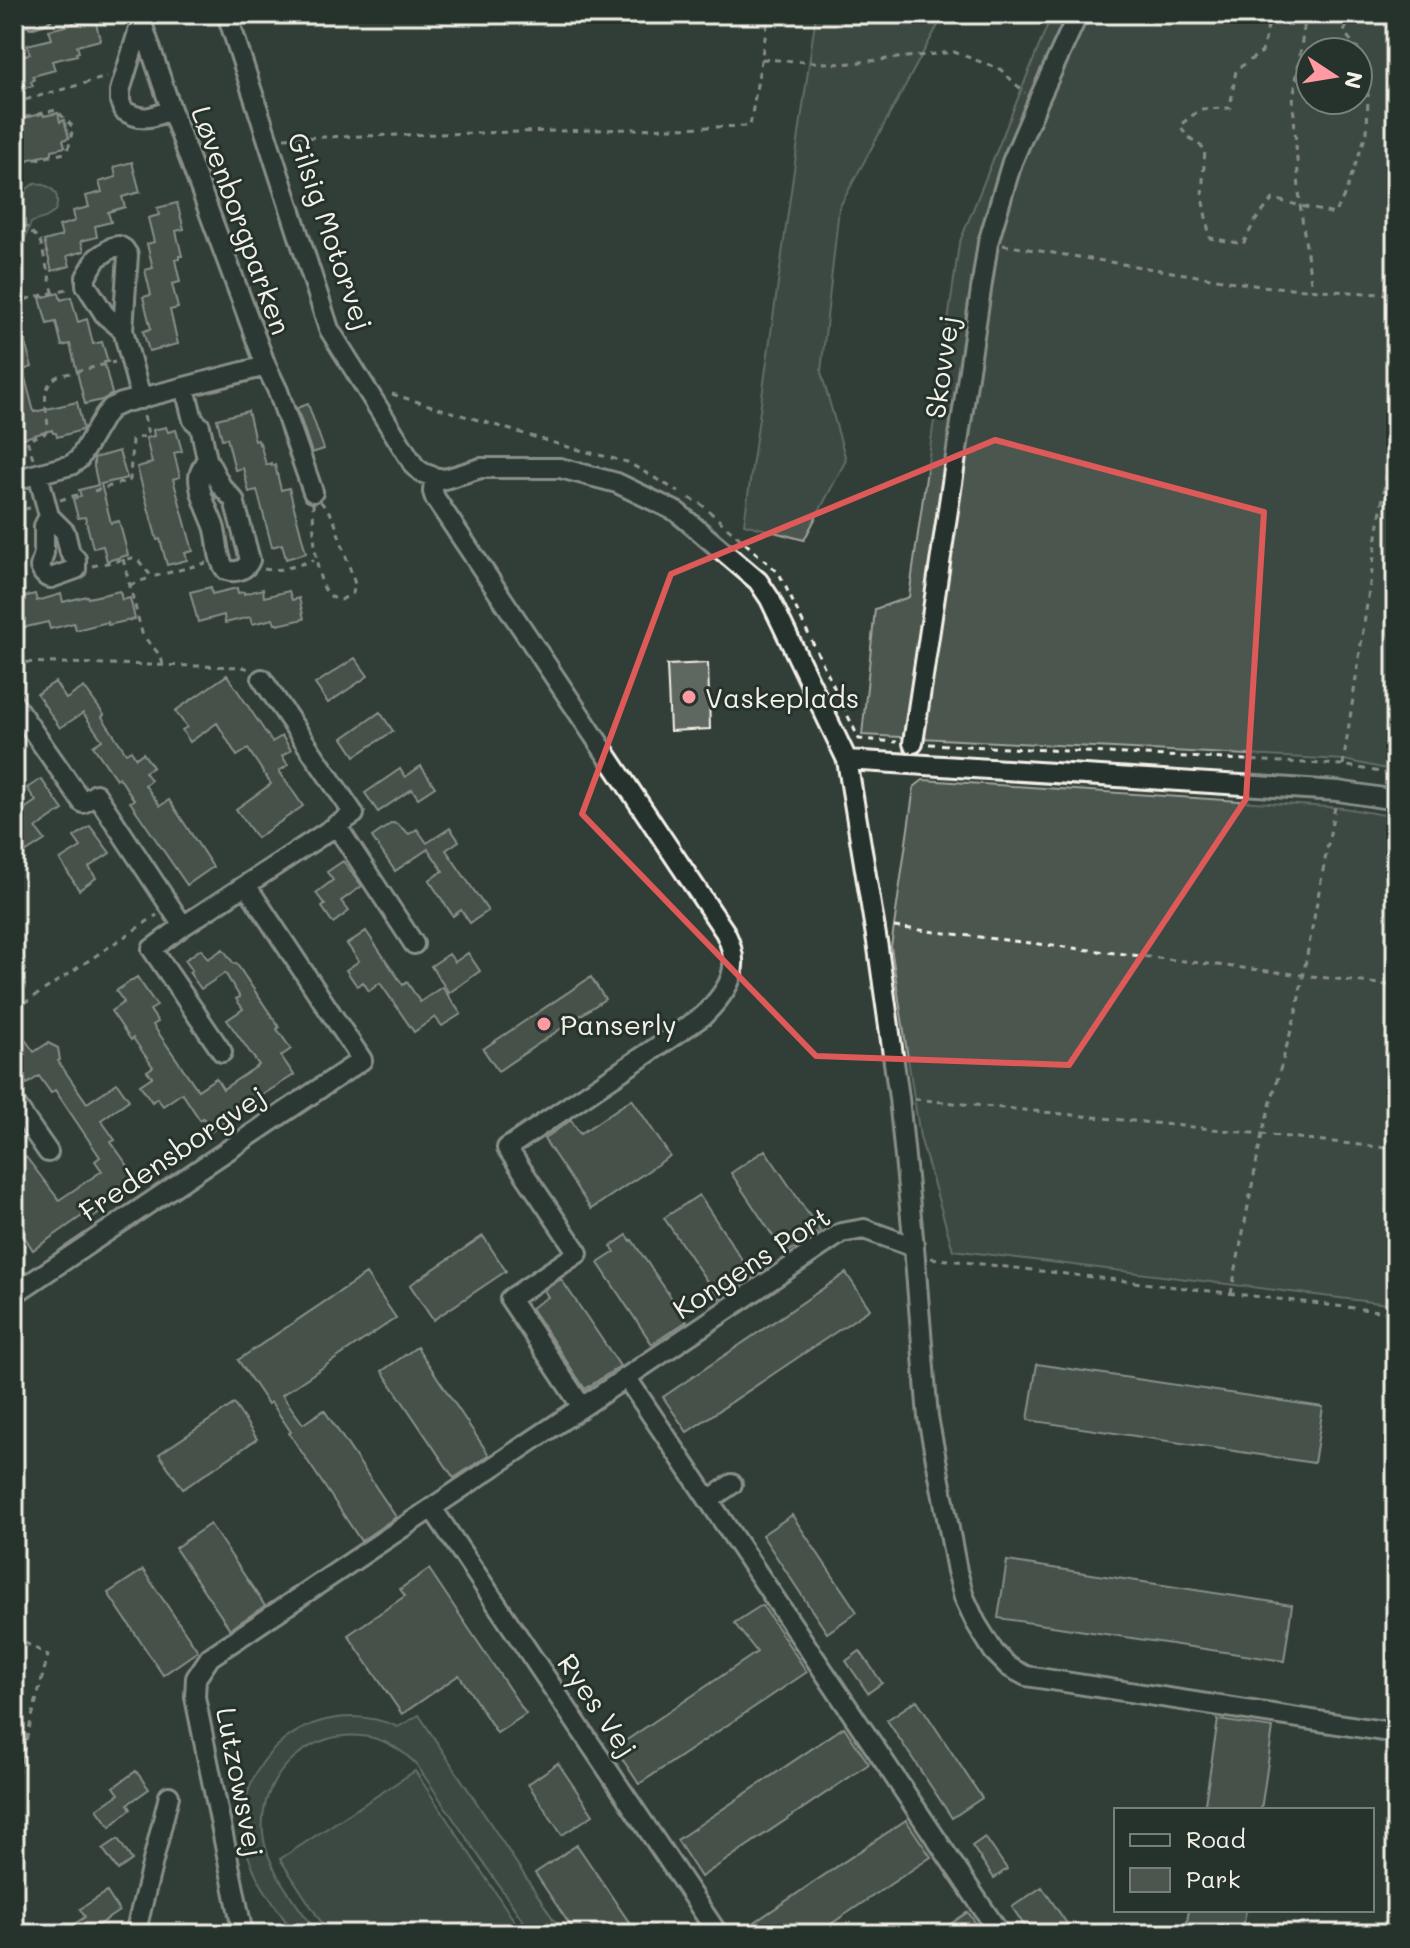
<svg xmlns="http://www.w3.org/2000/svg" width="1410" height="1948" viewBox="0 0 1410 1948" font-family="Mali,sans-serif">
	<rect width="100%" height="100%" fill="#323e38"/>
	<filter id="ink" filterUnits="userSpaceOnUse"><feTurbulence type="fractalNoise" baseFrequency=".0125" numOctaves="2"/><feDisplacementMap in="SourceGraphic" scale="16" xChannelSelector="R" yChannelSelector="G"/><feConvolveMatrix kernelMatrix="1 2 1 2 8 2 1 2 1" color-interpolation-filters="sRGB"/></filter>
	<g filter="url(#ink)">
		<path fill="#4c564f" stroke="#a0a49c" stroke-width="2" fill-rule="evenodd" d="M816,14H944L839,208L821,372L846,460L804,540L744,524Z
			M1052,14H1396V771L1344,760L862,735L875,609L909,597L959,244ZM1310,52H1358V100H1310Z
			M36,183C48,185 59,190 57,204C56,210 55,212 50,215C44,220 37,219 31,223L24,241L22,269L14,277V227L24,210C21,197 23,189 36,183Z
			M923,780L1344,808L1396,817V1305L953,1250L920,1137L891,947L914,787Z
			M419,1715L563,1934H532L416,1764C403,1751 388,1741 369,1737C311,1726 258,1775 263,1833C266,1869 298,1905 318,1934H295C274,1904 248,1873 244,1836C235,1750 322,1693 398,1727Z
			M415,1771L523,1934H329L280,1859Z"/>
		<path fill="#5f6861" stroke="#f4f1e8" stroke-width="2" d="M71,14H94L100,40L77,46L79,52L76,53L77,55L52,61L55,70L33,76L34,80L31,81L33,86L14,90V58L30,54L27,45L52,39L49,30L74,24Z
			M43,113L44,116L58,113L60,122L64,120L69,138L63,140L65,147L52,150V154L26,160L25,157L14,160V121Z
			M132,162L140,192L122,197L125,207L108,212L111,222L95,226L97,237L81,241L84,251L67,256L70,266L52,271L44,241L62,236L59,226L75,221L73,211L89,207L86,196L102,192L99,182L116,177L114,167Z
			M177,203L184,229L176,231L182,256H179V259L175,260L180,282L172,284L178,308L170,310L178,344L149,351L143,331L151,329L143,297L151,295L145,270L153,268L147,244L154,242L148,218L159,215L157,208Z
			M59,293L61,300L71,297L78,322L87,319L93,344L102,342L108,362H104L112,394L102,400L85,404L70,344L62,346L56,322L47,324L40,298Z
			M18,316L32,367L23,370L34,412L77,402L83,428L82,430L57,437L56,433H53L52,430L14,441V317Z
			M308,404L324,449L312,453L297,408Z
			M248,411L255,441L258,440L259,444L260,443L266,465L271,463L272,466L275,465L281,490L289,488L306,553L286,559L282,544L272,547L257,490L249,492L243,468L235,470L227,438L222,439L217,419Z
			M166,427L168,432L176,430L182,451L174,453L180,477L173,479L193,551L185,553L187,560L167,565L160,539L157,540L137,467L152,463L146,438L154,436L153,430Z
			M119,451L127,478L101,484L111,523L119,521L128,555L107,561L103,546L93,548L85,517L78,518L73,499L81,496L79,490L98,485L94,467V458Z
			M211,587L212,594L237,588L238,593L244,592V594L263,589L264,597L289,591L292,600L299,598L304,619L278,625L277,624H275L273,619L252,624L250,617L225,623L224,615L198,622L190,592Z
			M120,591L122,600L130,598L135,619L108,625V622L76,630L74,623L50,629L48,622L22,628L15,599L35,594L37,601L61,594L63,602L87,596L88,598Z
			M355,658L368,676L328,703L315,684Z
			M708,663L710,729L670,731L667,665Z
			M227,675L272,742L282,736L291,750L282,756L288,765L279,771L303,806L257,838L236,809L271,784L248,749L237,756L217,723L190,742L182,730L187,727L175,711Z
			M55,682L66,699L84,687L104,715L102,717L126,753L131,750L136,758L143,753L153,767L145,772L151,780L145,785L160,806L169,800L213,867L187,885L130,802L134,800L119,777L116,779L93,746L102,740L83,713L60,728L37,694Z
			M380,712L393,731L355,756L343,738Z
			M421,766L435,787L418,798L412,789L378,812L365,793L400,769L405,777Z
			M41,779L63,810L36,828L45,840L14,860V816L36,801L27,788Z
			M392,823L397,824L409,834L417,829L427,843L450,828L459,841L446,850L488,911L470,923L461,910L453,916L429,880L443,871L428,849L395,871L372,837Z
			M90,826L110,853L89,867L96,878L79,890L60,860L81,847L74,837Z
			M343,861L362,886L341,901L349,911L333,923L322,907L325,905L316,893L333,880L327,872Z
			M366,931L403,985L407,982L420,1002L442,987L461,1014L442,1026L435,1017L414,1032L380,983L369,991L363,982L357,986L346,970L359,961L347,944Z
			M201,949L208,959L223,949L234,964L236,963L279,1027L277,1029L291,1049L281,1056L294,1075L251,1102L212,1131L203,1118L200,1120L182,1093L163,1106L157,1098L152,1102L140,1085L152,1077L147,1071L153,1067L133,1038L131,1040L111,1011L124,1002L116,991L137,977L157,1006L150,1010L158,1022L153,1025L198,1090L216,1078L223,1089L259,1065L227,1020L243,1009L236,999L240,997L225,973L201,989L189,972L192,970L185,960Z
			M468,953L480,971L449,993L431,966L449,954L455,962Z
			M591,977L605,999L498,1071L483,1049Z
			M14,1024L34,1052L48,1043L58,1048L60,1060L58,1061L87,1103L117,1083L129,1100L101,1120L115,1140L111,1142L136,1177L96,1205L101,1212L90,1220L87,1216L84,1218L82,1216L33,1250L14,1221V1165L26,1157L59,1200L102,1171L95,1161L100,1157L55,1090L51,1093L39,1076L27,1084L14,1064Z
			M632,1099L670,1156L591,1209L544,1139L571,1120L580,1134Z
			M765,1150L820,1231L785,1254L731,1173Z
			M699,1195L753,1276L719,1299L664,1218Z
			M627,1235L631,1241L632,1240L687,1321L652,1344L598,1263L615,1252L611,1246Z
			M483,1236L506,1271L433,1320L410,1285Z
			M846,1273L870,1309L687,1432L663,1397Z
			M366,1274L396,1318L282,1395L303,1424L324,1410L396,1517L361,1541L289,1433L291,1432L271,1402L268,1404L238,1360Z
			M561,1279L620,1366L585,1389L531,1308L548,1297L544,1290Z
			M417,1347L489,1455L454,1478L382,1371Z
			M1037,1364L1323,1407L1314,1463L1028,1420Z
			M234,1404L257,1439L183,1489L159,1454Z
			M792,1515L857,1612L827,1633L762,1535Z
			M210,1524L265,1606L230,1629L175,1548Z
			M1007,1561L1292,1605L1284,1661L998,1618Z
			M429,1569L526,1714L497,1733L459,1675L402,1714L348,1635L405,1596L400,1589Z
			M143,1570L198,1651L163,1675L108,1593Z
			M762,1605L807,1672L639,1784L615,1748L757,1652L734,1623Z
			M860,1651L882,1683L868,1693L846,1661Z
			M917,1700L982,1798L952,1818L887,1720Z
			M1218,1720L1273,1728L1261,1810H1204Z
			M844,1727L869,1764L701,1877L677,1840Z
			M558,1763L593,1815L562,1835L528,1784Z
			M136,1771L149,1789L128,1804L131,1809L110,1827L97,1809L119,1794L114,1787Z
			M906,1820L931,1857L816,1934H737Z
			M985,1837L1007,1869L994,1878L972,1846Z
			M118,1839L132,1860L118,1870L103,1849Z
			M577,1845L637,1934H576L535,1873Z
			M1042,1887L1074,1934H1030L1012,1907Z
			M107,1892L119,1911L94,1928L98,1934H59L85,1917L80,1909Z
			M1189,1910H1246L1242,1934H1185Z
			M968,1912L983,1934H936Z"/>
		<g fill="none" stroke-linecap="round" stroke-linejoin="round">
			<g stroke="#f4f1e8" stroke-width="24">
				<path id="minor" d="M25,14L32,17L42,14
					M227,14L329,329L415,467L423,473L434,477L445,479L481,468H560L617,483L677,512L758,581L770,599L847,760L878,948L899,1098L914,1247L928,1417L957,1571L964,1597L976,1623L994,1652L1009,1667L1026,1676L1396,1733
					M141,22L120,91V101L123,110C141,122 153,118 171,109
					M123,330L128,255L124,249L119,246L113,247L97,258L86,277V285L105,315L123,330L141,399
					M266,366L278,391L313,492
					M185,388L193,420L200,426L207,459C203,465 200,470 199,477C199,494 208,510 214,526C219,541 216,557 226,570C236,573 246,570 250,560L234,500L221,486L207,459
					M38,474L49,516L44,526V553L40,567L43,573L47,577L51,578L76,569V559L70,553L65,532L49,516
					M434,477L433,492L435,498L725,932C743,968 730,989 703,1016L507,1148L578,1253L510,1299L582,1407
					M14,480L71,465L79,459L105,415L111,408L122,403L266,366L171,109L139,14
					M14,704L83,803L96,794L183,926L354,814L262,679
					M913,743L988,243L1012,162L1039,99L1078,14
					M847,760L1338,791L1396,800
					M336,825L414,944
					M183,926L152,949L222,1052
					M14,1103L48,1152
					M14,1294L362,1060L246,885
					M626,1377L1000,1934
					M709,1500L732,1484
					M432,1508L718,1934
					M135,1934L169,1796
					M243,1934L195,1697L196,1678L210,1657L841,1233L864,1229L914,1247"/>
			</g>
			<path stroke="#f4f1e8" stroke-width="3" stroke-dasharray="6 6" stroke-linecap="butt" d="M1271,14L1262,52L1236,70L1230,108L1201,109L1180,125L1186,135L1205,149L1202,197L1210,238L1243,244L1255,221L1273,199L1334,214L1345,194L1367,132L1368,95L1360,52L1344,32L1351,14
				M1306,14L1293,101L1300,204L1312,289
				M762,59L842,64L954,52L1000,69L1025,93
				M14,103L107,77
				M14,120L56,110L73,127L69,146L65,153L14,164
				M284,138L750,126L769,14
				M14,216L39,239L41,244L53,292
				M1003,245L1260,286L1396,295
				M14,320L21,304L27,299L71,288
				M392,394L564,446L627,462L679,492
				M33,458L27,440L44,434L48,430C48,411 38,387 58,376L115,362
				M94,491L130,480L132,440L148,435L144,415
				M313,492L333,517L355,584L353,593L341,600C336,599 333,598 329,595C313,581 313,513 313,492Z
				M689,498L702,505L779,573L859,739L897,742
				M60,500L80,494
				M14,511L30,508
				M123,559L142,633C148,645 161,651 163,665
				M92,566L132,558L138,560L152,577L206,563
				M264,569C280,572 298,565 314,560
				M14,581L26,578
				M130,585L152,577
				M14,662L243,667L249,669
				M929,744L1343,765L1396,775
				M1343,765L1388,463L1396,441
				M894,927L1396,986
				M14,1010L157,915
				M914,1099L1262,1134L1396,1149
				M931,1258L1396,1313
				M1231,1294L1262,1134L1296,1013L1335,807
				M14,1637L48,1655L14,1787"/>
			<use href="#minor" stroke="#26332d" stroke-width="18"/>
		</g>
	</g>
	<path d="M0 0H1410V1948H0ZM995,440L1264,512L1246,799L1069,1065L816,1056L582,814L671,574Z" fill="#323e38" fill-opacity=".55" fill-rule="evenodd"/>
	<path fill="none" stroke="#de5a58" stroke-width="6" stroke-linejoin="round" d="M995,440L1264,512L1246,799L1069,1065L816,1056L582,814L671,574Z"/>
	<g fill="#ff9aa2" stroke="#26332d" stroke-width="3">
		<circle cx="689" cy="697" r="8"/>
		<circle cx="544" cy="1024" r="8"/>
	</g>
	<g text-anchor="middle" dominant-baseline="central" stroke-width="6" stroke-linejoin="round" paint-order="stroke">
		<g font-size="28" fill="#f4f1e8" stroke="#26332d">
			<text transform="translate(242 220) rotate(70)">Løvenborgparken</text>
			<text transform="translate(331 231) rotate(71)">Gilsig Motorvej</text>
			<text transform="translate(941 367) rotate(-82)">Skovvej</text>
			<text transform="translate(172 1153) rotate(-34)">Fredensborgvej</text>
			<text transform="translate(751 1262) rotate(-33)">Kongens Port</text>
			<text transform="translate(598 1705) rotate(56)">Ryes Vej</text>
			<text transform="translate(241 1782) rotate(79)">Lutzowsvej</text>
		</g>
		<g font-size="28" fill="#f4f1e8" stroke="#26332d" text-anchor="start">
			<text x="705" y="697">Vaskeplads</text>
			<text x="560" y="1024">Panserly</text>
		</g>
	</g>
	<rect width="1410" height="1948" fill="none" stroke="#26332d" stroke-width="48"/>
	<rect x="24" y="24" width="1362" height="1900" fill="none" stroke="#f4f1e8" stroke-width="3" filter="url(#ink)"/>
	<rect x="1114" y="1808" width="260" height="104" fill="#26332d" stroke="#787f78" stroke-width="2"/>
	<rect x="1130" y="1834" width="40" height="12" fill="#26332d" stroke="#787f78" stroke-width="2"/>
	<text x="1186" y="1848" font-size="24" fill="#f4f1e8">Road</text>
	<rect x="1130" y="1868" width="40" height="24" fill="#4c564f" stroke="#787f78" stroke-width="2"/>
	<text x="1186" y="1888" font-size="24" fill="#f4f1e8">Park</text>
	<g transform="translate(1334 76) rotate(102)"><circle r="38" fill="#26332d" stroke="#787f78" stroke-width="2"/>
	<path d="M0-6L14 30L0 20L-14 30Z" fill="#ff9aa2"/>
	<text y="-12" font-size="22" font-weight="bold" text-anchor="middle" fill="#f4f1e8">N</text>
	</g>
</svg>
